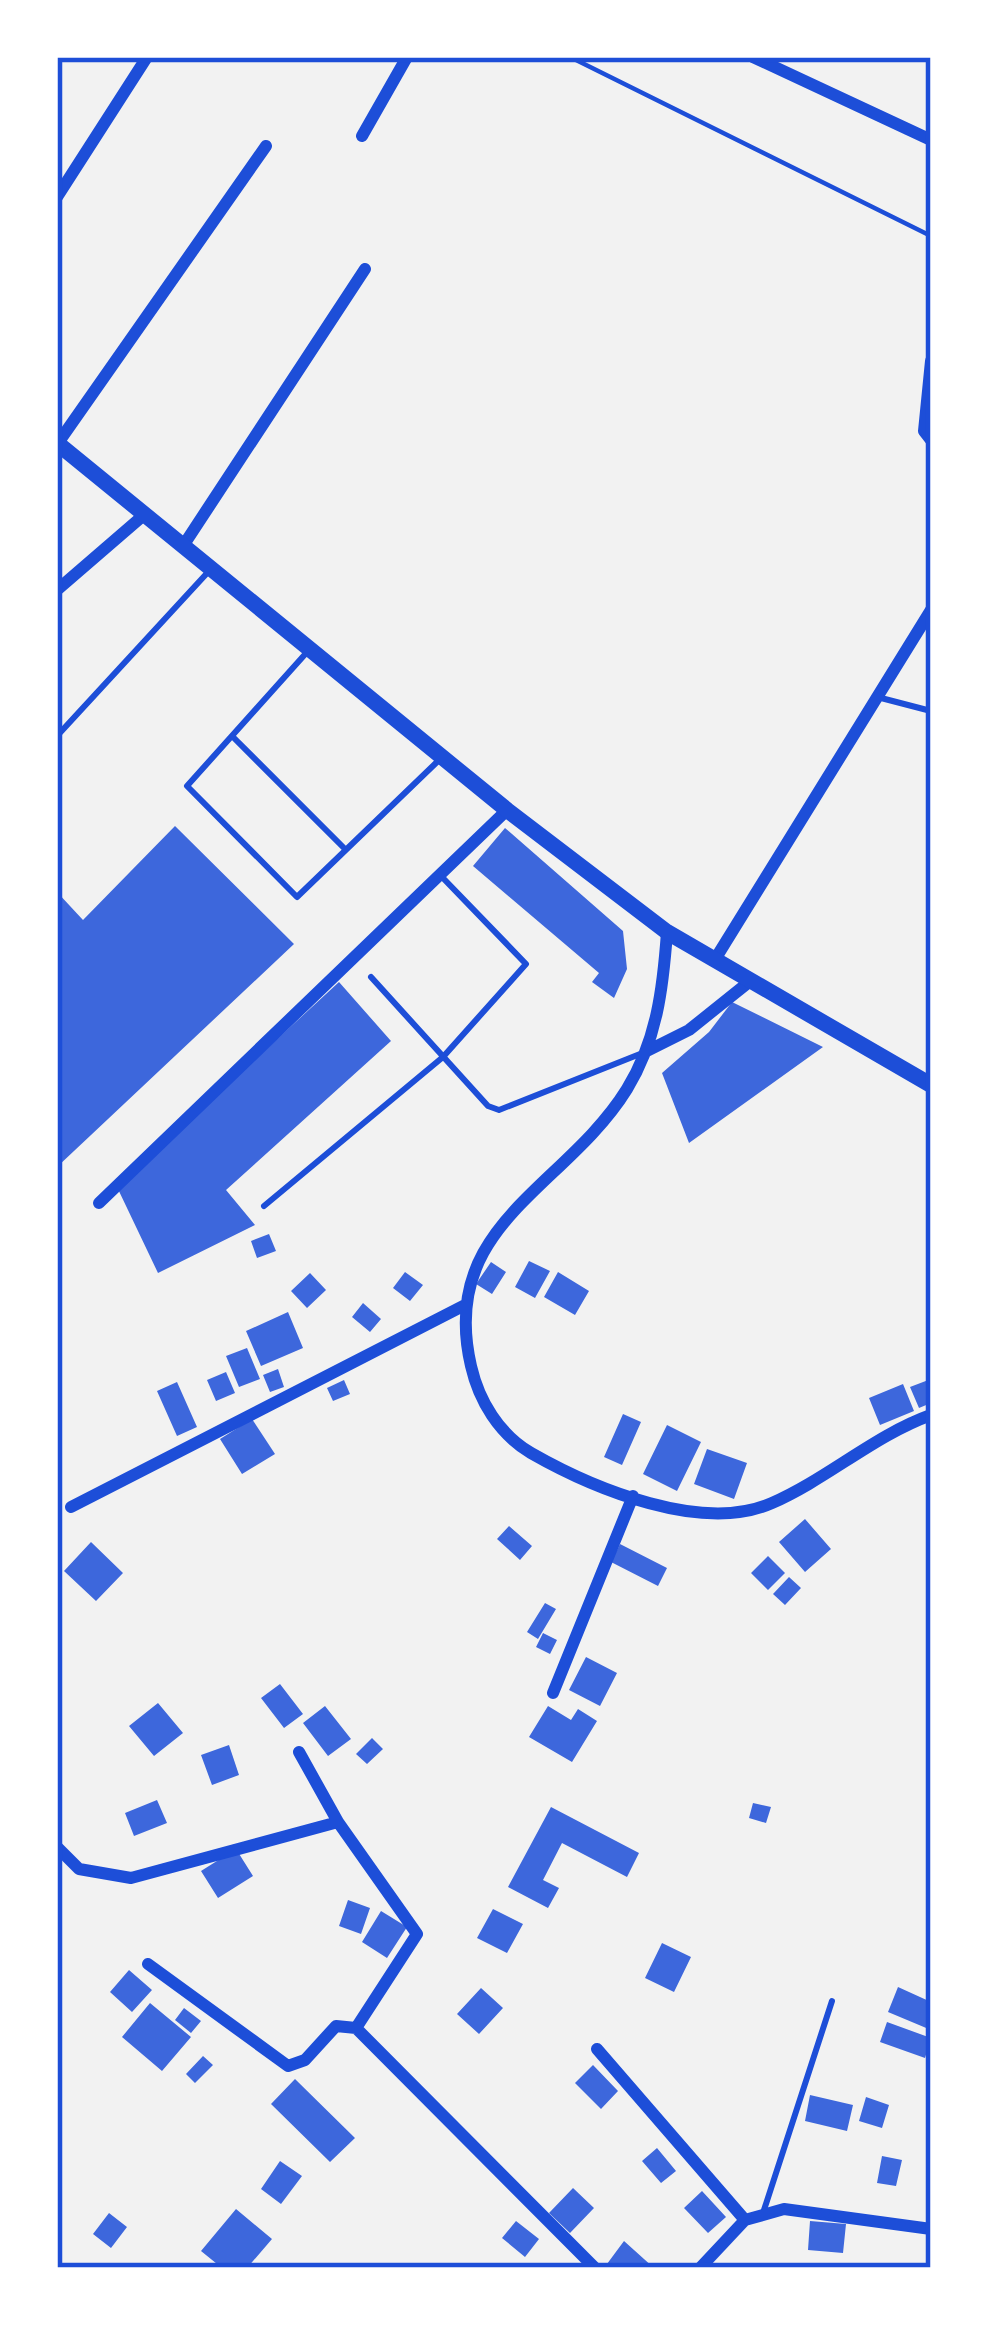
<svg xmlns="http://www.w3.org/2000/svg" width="988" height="2325" viewBox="0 0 988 2325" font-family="Georgia,serif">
	<rect width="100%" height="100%" fill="#f2f2f2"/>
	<path fill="#3d67dc" d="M175,826L294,944L57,1167V892L83,920Z
		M505,828L623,931L627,969L614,998L592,982L599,973L473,866Z
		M339,982L391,1041L226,1190L255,1225L158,1273L117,1187Z
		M732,1002L823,1047L689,1143L662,1073L709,1032Z
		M269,1234L276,1251L257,1258L251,1241Z
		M529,1261L550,1271L535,1298L515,1287Z
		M491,1262L506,1272L492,1294L476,1284Z
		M405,1272L423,1285L410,1301L393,1288Z
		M558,1272L589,1291L575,1315L544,1297Z
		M310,1273L326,1290L307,1308L291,1291Z
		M363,1303L381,1319L370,1332L352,1317Z
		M288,1312L303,1348L261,1366L246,1331Z
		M247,1348L260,1379L239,1387L226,1356Z
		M278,1369L284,1387L270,1392L263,1375Z
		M226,1372L235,1393L216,1401L207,1380Z
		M931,1379V1403L919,1408L910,1387Z
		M344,1380L350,1394L333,1401L327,1388Z
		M177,1382L197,1427L177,1436L157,1391Z
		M903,1384L914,1411L880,1425L869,1398Z
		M623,1414L641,1422L622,1465L604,1457Z
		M252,1419L275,1454L242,1474L220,1439Z
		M667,1425L701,1442L677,1491L643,1474Z
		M707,1449L747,1463L734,1499L694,1484Z
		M805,1519L831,1549L805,1572L779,1542Z
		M509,1526L532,1546L520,1560L497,1539Z
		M91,1542L123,1573L96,1601L64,1571Z
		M620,1544L667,1568L658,1586L611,1562Z
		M768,1556L785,1573L768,1590L751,1573Z
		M789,1577L801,1588L785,1605L773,1594Z
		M545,1603L556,1609L538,1639L527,1632Z
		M543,1633L557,1640L550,1654L536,1647Z
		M586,1657L617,1673L600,1706L569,1690Z
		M280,1684L303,1714L284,1728L261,1698Z
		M158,1703L183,1733L154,1756L129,1726Z
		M325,1706L351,1739L328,1756L303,1723Z
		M548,1706L571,1720L578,1709L597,1721L572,1762L529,1737Z
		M372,1738L383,1749L367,1764L356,1754Z
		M229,1745L239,1775L212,1785L201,1755Z
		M157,1800L167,1823L134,1836L125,1813Z
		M753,1803L771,1807L766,1823L749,1818Z
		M551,1807L639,1853L627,1877L562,1843L543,1880L559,1888L548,1908L508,1887Z
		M236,1849L253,1876L218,1898L201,1871Z
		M348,1900L370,1908L361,1934L339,1926Z
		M493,1909L523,1924L507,1953L477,1938Z
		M381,1911L407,1927L387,1958L362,1942Z
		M662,1943L691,1957L674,1992L645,1978Z
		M129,1970L152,1990L132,2012L110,1992Z
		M898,1987L931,2002V2030L888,2012Z
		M481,1988L503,2008L479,2034L457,2014Z
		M150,2003L191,2037L162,2071L122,2037Z
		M184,2008L201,2021L191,2033L175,2020Z
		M887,2022L931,2038L925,2058L880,2042Z
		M203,2056L213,2065L195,2083L186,2074Z
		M593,2065L618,2091L601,2109L575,2083Z
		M295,2079L355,2138L330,2162L271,2104Z
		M810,2095L853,2105L847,2131L805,2121Z
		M866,2097L889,2105L882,2128L859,2121Z
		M657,2148L676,2171L661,2183L642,2161Z
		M882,2156L902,2160L896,2186L877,2183Z
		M280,2161L302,2176L281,2204L261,2189Z
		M573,2188L594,2208L570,2233L549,2213Z
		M702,2191L726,2217L708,2233L684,2208Z
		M236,2209L272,2239L247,2268H222L201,2251Z
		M109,2213L127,2227L111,2248L93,2234Z
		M516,2221L539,2239L525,2257L502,2238Z
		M810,2221L846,2224L843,2253L808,2250Z
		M624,2241L654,2268H604Z"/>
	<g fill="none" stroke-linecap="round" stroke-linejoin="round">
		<path stroke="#1d4ed8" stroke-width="4.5" d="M570,57L931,236"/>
		<path stroke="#1d4ed8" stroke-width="6" d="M308,651L187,786L297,897L438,761
			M881,698L931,711
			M57,736L209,571
			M232,736L346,850
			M371,977L488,1106L499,1110L640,1054
			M264,1206L443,1057L526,964L442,877
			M763,2213L832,2001"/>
		<path stroke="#1d4ed8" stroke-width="12" d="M753,57L931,140
			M362,136L407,57
			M57,197L147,57
			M931,361L924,431L931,440
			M58,443L266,146
			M185,543L365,269
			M57,590L145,514
			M667,932C663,988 657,1040 627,1089C565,1189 438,1224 471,1366C479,1401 499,1434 531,1453C594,1489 703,1534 772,1503C827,1479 875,1435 931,1415
			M714,961L931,610
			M647,1051L689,1030L749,982
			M99,1203L507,810
			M71,1507L465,1305
			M553,1693L633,1496
			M299,1752L338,1822L417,1934L356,2028
			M57,1847L79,1869L131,1878L338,1822
			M148,1964L288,2066L305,2060L336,2026L356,2028L595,2268
			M597,2049L745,2220
			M700,2268L745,2220L784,2209L931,2229"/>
		<path stroke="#1d4ed8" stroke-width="16" d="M57,443L507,810L667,932L931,1085"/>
	</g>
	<rect width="988" height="2325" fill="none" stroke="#ffffff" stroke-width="120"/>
	<rect x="60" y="60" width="868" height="2205" fill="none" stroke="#1d4ed8" stroke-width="4.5"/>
</svg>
